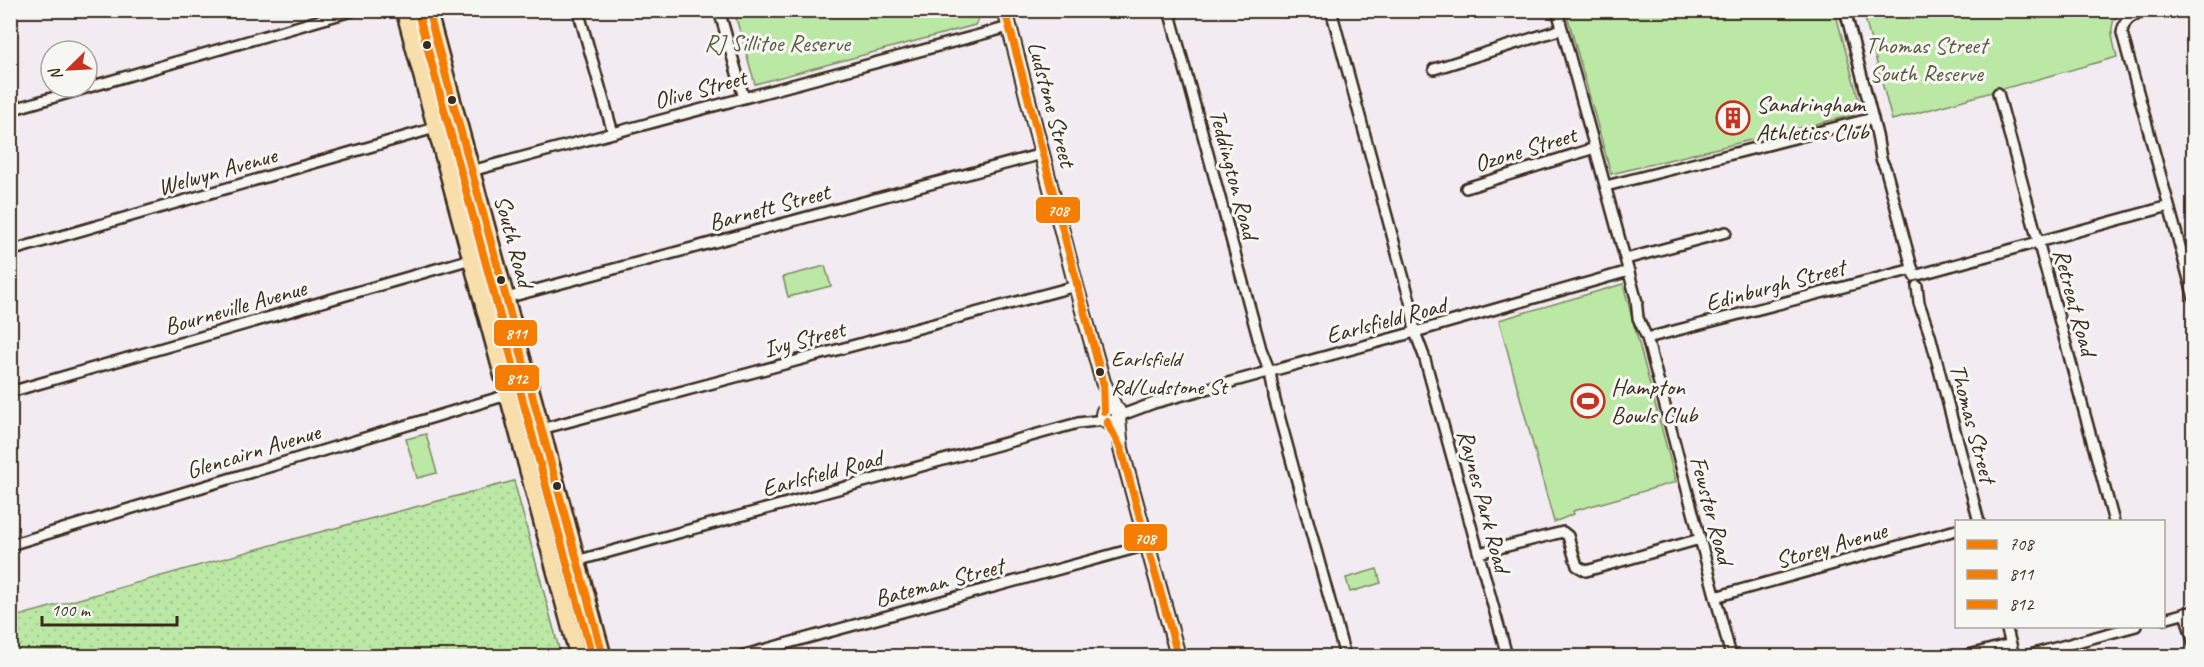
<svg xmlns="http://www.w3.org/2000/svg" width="2204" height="667" viewBox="0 0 2204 667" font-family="Caveat,sans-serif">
	<defs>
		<pattern id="grass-dots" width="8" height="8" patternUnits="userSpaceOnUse" patternTransform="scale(1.5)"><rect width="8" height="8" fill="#bce8a5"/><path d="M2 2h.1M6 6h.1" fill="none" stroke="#a2c78e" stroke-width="1.8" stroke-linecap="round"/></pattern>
	</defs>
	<rect width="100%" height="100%" fill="#f2ecf2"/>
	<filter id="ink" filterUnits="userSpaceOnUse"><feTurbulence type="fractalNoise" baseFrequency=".0167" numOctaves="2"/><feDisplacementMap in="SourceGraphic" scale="12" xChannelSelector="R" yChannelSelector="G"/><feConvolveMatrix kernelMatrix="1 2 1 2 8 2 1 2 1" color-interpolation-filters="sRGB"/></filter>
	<g filter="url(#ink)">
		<path fill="url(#grass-dots)" stroke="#7c8962" stroke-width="1.5" d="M514,481L561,656H11V618L297,538Z"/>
		<path fill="#bce8a5" stroke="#7c8962" stroke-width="1.5" d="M983,10L975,25L755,84L734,11Z
			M1566,11H1835L1860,105L1853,115L1611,174Z
			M1863,11H2121C2106,24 2113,40 2117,57L1892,120Z
			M825,266L831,286L788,297L783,277Z
			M1623,284L1676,482L1573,511L1574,514L1554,522L1499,320Z
			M426,434L437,473L417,478L406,439Z
			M1377,569L1381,583L1350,592L1346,578Z"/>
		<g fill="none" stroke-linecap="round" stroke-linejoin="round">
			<g stroke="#3b2a1e" stroke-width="14">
				<path id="street" d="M578,10L613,133
					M719,10L744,98
					M1169,10L1261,349L1270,372L1275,401
					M1331,10L1410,301L1415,332L1424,356L1507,656
					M1557,10L1637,302
					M1845,10L1878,139
					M2150,10C2136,14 2124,16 2122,33L2194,298
					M1434,69L1562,29
					M1998,93L2114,522
					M10,110L355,10
					M1877,135L1881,159L1886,170L1914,275
					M471,171L1009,27
					M1606,186L1873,118
					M1466,188L1595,148
					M10,251L435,128
					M1626,259L1726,232
					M1914,276L2169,206
					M1917,286L1919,303L1930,335L1979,522
					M506,298L1042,154
					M1636,299L1638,318L1647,338L1731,656
					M1647,338L1913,269
					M10,392L471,259
					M1274,397L1345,656
					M1119,416L1154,403L1415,332L1629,271
					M541,429L1076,286
					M10,545L507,395
					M1479,553L1563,532L1568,536L1577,566L1586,571L1700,539
					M576,561L1078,423L1104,420
					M1715,597L1956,530
					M2185,613L2194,644
					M2164,619L2194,611
					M2006,626L2014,656
					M741,656L1147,545
					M1965,656L2011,644
					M2026,656L2136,626"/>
			</g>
			<g stroke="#3b2a1e" stroke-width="18">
				<path id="secondary" d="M1005,10L1076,286L1103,382L1115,408
					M1103 415a8 8 0 1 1 16 0a8 8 0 1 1-16 0Z
					M1118,419L1121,449L1178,656"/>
			</g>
			<g stroke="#3b2a1e" stroke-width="20">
				<path id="primary" d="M404,10L578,656
					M428,10L603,656"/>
			</g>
			<use href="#street" stroke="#f6f6f2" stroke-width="9"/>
			<use href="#secondary" stroke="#f6f6f2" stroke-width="14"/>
			<use href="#primary" stroke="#f8deab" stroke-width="15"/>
			<g stroke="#f6f6f2" stroke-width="12">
				<path id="bus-1" d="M1005,10L1103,382L1104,411
					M1107,422L1121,449L1178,656"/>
			</g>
			<g stroke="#f6f6f2" stroke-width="12">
				<path id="bus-2" d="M428,10L603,656"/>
			</g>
			<g stroke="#f6f6f2" stroke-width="12">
				<path id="bus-3" d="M418,13L592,656"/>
			</g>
			<use href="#bus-1" stroke="#f57e02" stroke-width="8"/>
			<use href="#bus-2" stroke="#f57e02" stroke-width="8"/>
			<use href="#bus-3" stroke="#f57e02" stroke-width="8"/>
		</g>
	</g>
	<defs>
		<g id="building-ring" transform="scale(1.725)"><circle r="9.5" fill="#f6f6f2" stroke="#c8321e" stroke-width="1.5"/><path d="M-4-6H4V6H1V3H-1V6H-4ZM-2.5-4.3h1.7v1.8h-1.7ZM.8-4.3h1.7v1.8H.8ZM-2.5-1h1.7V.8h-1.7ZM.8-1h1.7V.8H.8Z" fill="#c8321e"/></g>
		<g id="stadium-ring" transform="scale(1.725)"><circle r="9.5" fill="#f6f6f2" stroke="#c8321e" stroke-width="1.5"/><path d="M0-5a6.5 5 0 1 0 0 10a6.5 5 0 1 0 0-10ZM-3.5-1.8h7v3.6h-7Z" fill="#c8321e"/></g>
	</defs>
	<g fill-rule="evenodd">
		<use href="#building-ring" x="1733" y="118"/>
		<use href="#stadium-ring" x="1588" y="401"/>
	</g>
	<g fill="#3b2a1e" stroke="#f6f6f2" stroke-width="2">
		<circle cx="427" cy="45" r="5"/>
		<circle cx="452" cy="100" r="5"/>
		<circle cx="501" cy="280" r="5"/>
		<circle cx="1100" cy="372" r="5"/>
		<circle cx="557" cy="486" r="5"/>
	</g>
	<g text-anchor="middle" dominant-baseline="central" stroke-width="6" stroke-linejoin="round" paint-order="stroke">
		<g font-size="22" fill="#3b2a1e" stroke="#f6f6f2" text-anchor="start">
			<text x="1111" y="359">Earlsfield<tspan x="1111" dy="28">Rd/Ludstone St</tspan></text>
		</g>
		<g font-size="24" fill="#5b5a40" stroke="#f6f6f2">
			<text x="777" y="43">RJ Sillitoe Reserve</text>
			<text x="1926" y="45">Thomas Street<tspan x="1926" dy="28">South Reserve</tspan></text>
		</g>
		<g font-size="24" fill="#3b2a1e" stroke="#f6f6f2">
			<text transform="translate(700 89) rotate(-15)">Olive Street</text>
			<text transform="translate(1052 104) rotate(75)">Ludstone Street</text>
			<text transform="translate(1525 149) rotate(-17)">Ozone Street</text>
			<text transform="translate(217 171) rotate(-16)">Welwyn Avenue</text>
			<text transform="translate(1234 174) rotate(75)">Teddington Road</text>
			<text transform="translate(769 207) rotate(-15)">Barnett Street</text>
			<text transform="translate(514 241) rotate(75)">South Road</text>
			<text transform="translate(1775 285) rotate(-15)">Edinburgh Street</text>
			<text transform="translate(2075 302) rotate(75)">Retreat Road</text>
			<text transform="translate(235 307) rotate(-16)">Bourneville Avenue</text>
			<text transform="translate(1386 320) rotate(-15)">Earlsfield Road</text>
			<text transform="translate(804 339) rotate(-15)">Ivy Street</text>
			<text transform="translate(1973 423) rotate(75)">Thomas Street</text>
			<text transform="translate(253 451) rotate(-17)">Glencairn Avenue</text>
			<text transform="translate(822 473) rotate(-15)">Earlsfield Road</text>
			<text transform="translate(1484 501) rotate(75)">Raynes Park Road</text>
			<text transform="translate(1712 510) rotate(75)">Fewster Road</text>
			<text transform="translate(1831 545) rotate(-16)">Storey Avenue</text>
			<text transform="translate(939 582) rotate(-15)">Bateman Street</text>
		</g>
		<g font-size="24" fill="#3b2a1e" stroke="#f6f6f2" text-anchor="start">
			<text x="1756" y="104">Sandringham<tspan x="1756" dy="28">Athletics Club</tspan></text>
			<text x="1611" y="387">Hampton<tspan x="1611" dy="28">Bowls Club</tspan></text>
		</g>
	</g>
	<g stroke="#f6f6f2" stroke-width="2">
		<rect x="1035" y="196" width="46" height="28" rx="6" fill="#f57e02"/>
		<rect x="493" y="319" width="45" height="28" rx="6" fill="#f57e02"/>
		<rect x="494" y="364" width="46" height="28" rx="6" fill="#f57e02"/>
		<rect x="1123" y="523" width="45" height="29" rx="6" fill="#f57e02"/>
	</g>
	<g font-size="16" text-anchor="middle" font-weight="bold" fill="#fff">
		<text x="1058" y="216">708</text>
		<text x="516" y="339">811</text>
		<text x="517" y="384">812</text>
		<text x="1145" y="544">708</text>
	</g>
	<rect width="2204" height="667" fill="none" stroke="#f6f6f2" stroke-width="36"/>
	<rect x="18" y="18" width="2168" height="631" fill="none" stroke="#3b2a1e" stroke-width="2" filter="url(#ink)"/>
	<rect x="1955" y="520" width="210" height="108" fill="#f6f6f2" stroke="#aba49d" stroke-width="1.5"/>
	<rect x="1967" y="540" width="30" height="9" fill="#f57e02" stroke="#aba49d" stroke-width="1.5"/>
	<text x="2009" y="550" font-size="18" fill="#3b2a1e">708</text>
	<rect x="1967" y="570" width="30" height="9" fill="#f57e02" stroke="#aba49d" stroke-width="1.5"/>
	<text x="2009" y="580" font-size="18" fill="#3b2a1e">811</text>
	<rect x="1967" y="600" width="30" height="9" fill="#f57e02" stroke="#aba49d" stroke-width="1.5"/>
	<text x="2009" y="610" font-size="18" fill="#3b2a1e">812</text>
	<g transform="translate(69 69) rotate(246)"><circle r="28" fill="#f6f6f2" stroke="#aba49d" stroke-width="1.5"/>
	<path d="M0-4.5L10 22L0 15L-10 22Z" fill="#c8321e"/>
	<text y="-9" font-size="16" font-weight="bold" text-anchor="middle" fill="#3b2a1e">N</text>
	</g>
	<path d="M42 616v9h135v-9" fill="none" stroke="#3b2a1e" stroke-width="3"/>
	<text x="51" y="616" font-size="18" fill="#3b2a1e" stroke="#f6f6f2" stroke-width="4.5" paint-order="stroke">100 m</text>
</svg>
